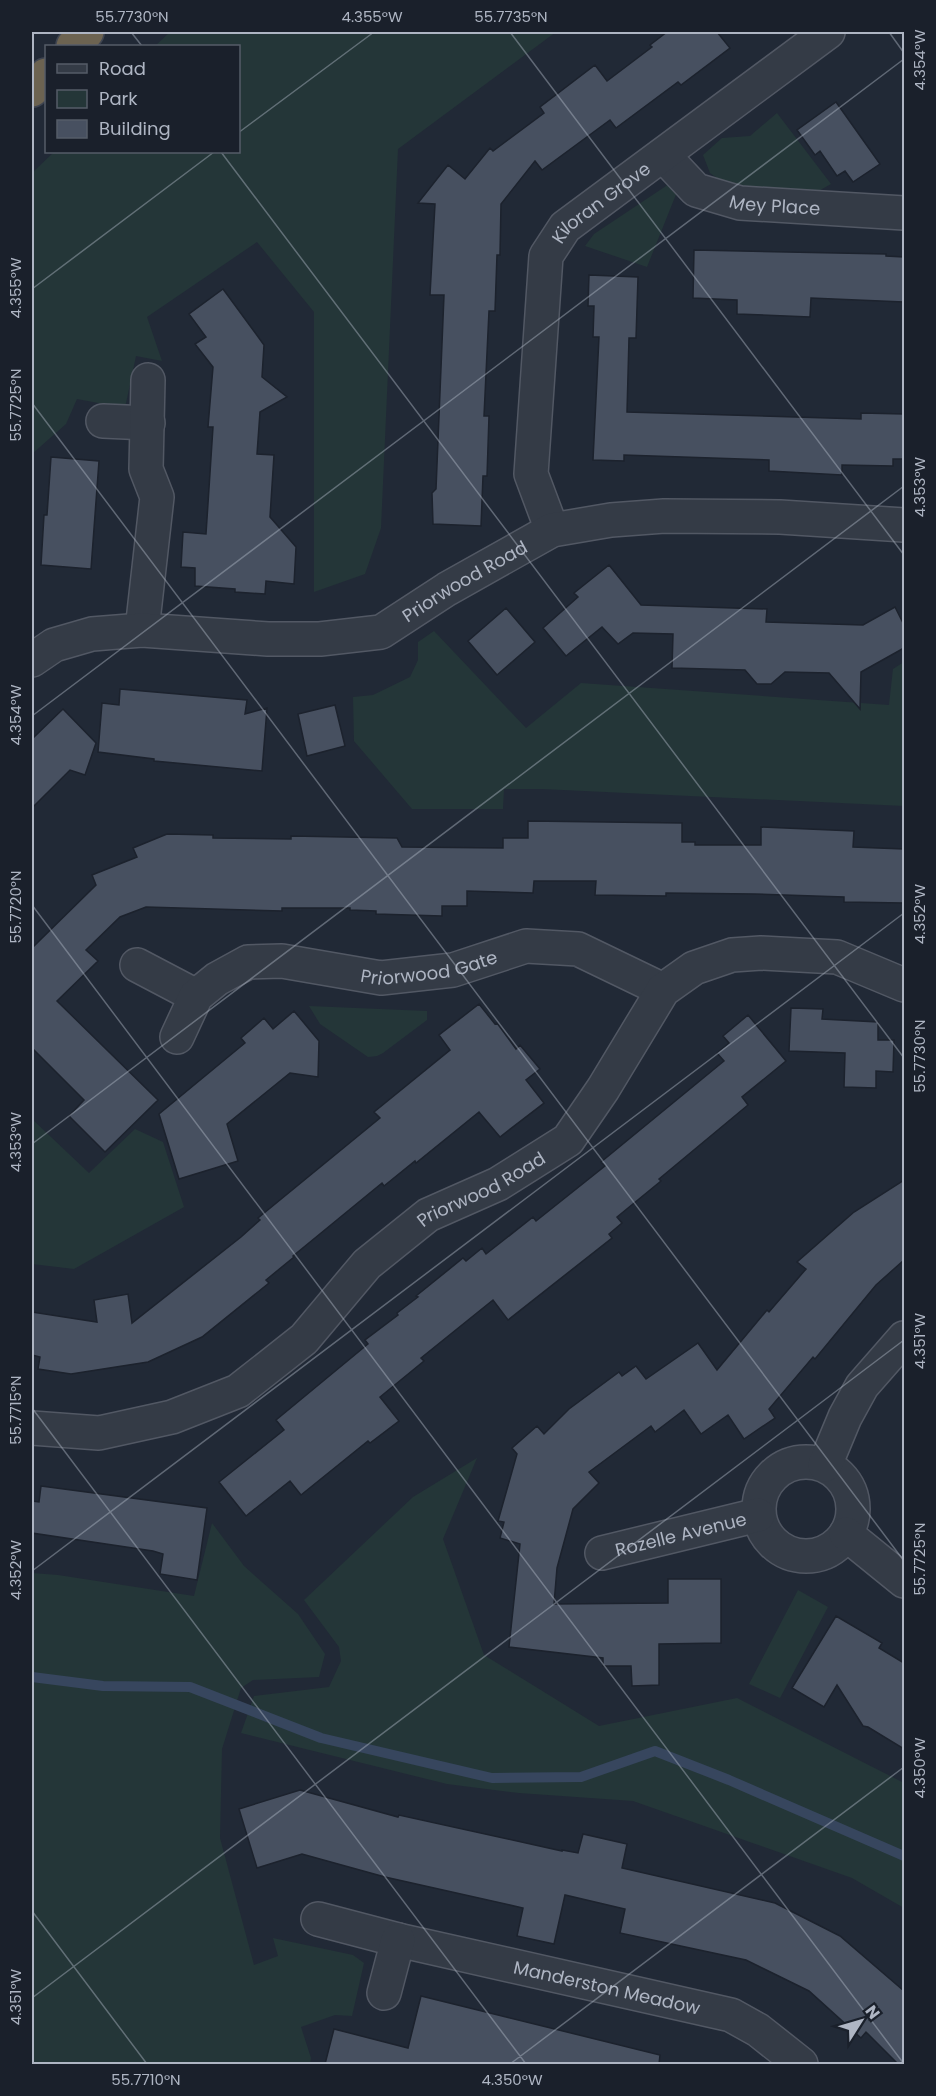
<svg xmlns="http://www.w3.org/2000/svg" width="936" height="2096" viewBox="0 0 936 2096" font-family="Poppins,sans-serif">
	<rect width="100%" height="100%" fill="#212936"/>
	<path fill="#243638" d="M170,32H556L398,149L381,528L365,574L314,592V312L257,242L147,317L162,361L136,356L125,408L77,399L66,424L32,454V173L54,152H238V46H155Z
		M777,113L831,184L815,193L728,186L710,173L703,155L722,138L750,136Z
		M669,184L677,192L647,267L585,246L594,234Z
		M434,631L526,728L581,683L889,705L893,669L904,662V806L542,789H504L503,809H412L354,741L353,697L373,695L410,677L418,660V642Z
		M309,1006L427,1011V1020L383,1053L377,1056L368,1057L320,1024Z
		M32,1119L89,1173L135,1129L163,1142L184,1207L74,1269L32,1264Z
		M477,1458L443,1539L484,1655L599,1726L737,1698L904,1783V1908L852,1878L633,1801L519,1793L447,1784L241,1733L254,1696L329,1687L341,1661L339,1647L304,1600L413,1497Z
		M212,1523L244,1566L298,1614L325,1654L319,1677L253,1680L241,1688L222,1749L220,1838L254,1965L278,1956L273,1938L353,1955L364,1963L352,2016L335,2015L301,2027L311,2058L310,2064H32V1573L58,1575L194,1596Z
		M798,1590L828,1607L780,1698L749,1684Z"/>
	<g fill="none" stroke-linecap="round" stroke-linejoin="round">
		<path stroke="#37465e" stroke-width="10" d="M32,1677L103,1686L190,1687L321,1738L492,1778L581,1777L655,1751L729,1780L904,1856"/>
	</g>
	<path fill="#475060" stroke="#1c222d" stroke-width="1.5" d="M667,32H717L730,48L681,85L678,82L616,128L610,120L542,170L535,161L501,204L500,255H497L495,311H489L484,416H489L487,476H483L481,526L433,524L432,493L436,489L444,295H430L435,204L418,203L448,165L465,179L490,148L493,151L544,113L540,107L595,65L607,81L652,47L650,45Z
		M836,102L880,164L853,182L845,171L837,176L820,151L815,155L797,130Z
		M694,250L886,254V256L904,257V302L811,298L810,317L737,314V300L693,298Z
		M589,275L638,277L636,338H629L627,412L861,419V413L904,414V459H893V466L842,465V475L769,471V460L624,455V461L593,460L599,337H593L594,306H588Z
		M223,289L264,345L262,377L287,397L260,412L257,454L274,455L270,517L296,547L294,584L266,581L265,594L235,592V589L195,586V568L181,567L183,532L206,534L213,427H208L213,367L195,344L206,337L189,314Z
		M51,457L99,461L91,569L41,565L44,515H47Z
		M609,565L641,605L767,609L766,622L863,625L895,607L904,625V648L861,672L860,709L829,673L785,672L771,684H757L745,670L672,668L673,634L633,633L618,644L602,627L566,656L543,628L578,597L574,593Z
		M506,608L535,642L497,675L468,641Z
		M120,689L247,700L245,714L267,708L262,771L154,761V759L98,752L102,703L119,705Z
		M335,705L345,746L307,756L298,714Z
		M63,709L96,743L85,775L70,770L32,808V739Z
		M528,821L682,823V842H695V845H761V827L854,831L853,847L904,849V903L844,902V897L755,894L666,893V896L595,895L596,881H534L533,893L467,891V906H442V916L376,914V911L350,910V908H282V911L146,907L120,917L86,950L98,961L57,1001L158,1100L105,1152L69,1116L84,1100L32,1048V948L96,885L92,875L137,857L133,848L167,834L213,835V838L291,839V836L397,838L402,847L503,848V838H528Z
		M479,1004L495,1024L497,1023L516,1049L520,1045L540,1069L526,1080L544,1103L500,1137L479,1112L416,1163L415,1161L384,1186L382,1183L293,1256L294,1257L266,1280L269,1283L202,1337L148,1362L71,1374L38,1369L40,1357L32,1355V1312L97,1322L94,1300L128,1294L132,1323L241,1237L260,1220L258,1218L380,1118L374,1112L450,1050L439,1035Z
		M791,1008L823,1009L822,1019L878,1022V1040H894L893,1072L876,1071V1088L844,1087L845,1053L789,1051Z
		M294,1011L319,1041L318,1077L290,1073L227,1124L238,1161L179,1179L159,1114L245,1043L241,1038L264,1018L273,1029Z
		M748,1015L786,1061L742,1097L748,1105L659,1179L661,1181L617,1217L622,1223L609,1234L612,1238L508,1320L493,1300L421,1358L424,1361L380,1397L399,1421L370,1443L368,1441L301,1495L290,1481L246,1516L219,1482L284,1430L276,1420L368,1344L365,1340L398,1315L397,1313L418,1297L416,1296L463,1258L466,1261L482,1248L486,1254L533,1217L536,1221L605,1166L601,1162L724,1061L717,1053L729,1043L723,1036Z
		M904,1180V1260L876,1285L815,1359L813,1357L769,1409L775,1418L744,1439L728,1415L701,1434L684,1410L655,1432L651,1426L589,1472L599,1483L573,1509L557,1568L554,1604L668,1603V1579H721V1643L659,1644V1685L632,1686L631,1666H603V1658L509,1647L520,1544L500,1538L504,1522L498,1521L517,1454L512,1448L537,1426L544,1434L569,1409L619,1372L622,1376L636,1366L646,1379L698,1343L717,1370L767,1310L769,1312L806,1269L797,1262L854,1212Z
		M41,1486L207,1508L197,1580L160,1574L163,1554L153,1551L32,1533V1501L39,1502Z
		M836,1616L882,1643L879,1648L904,1663V1749L868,1727L863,1726L837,1685L824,1707L792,1688Z
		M300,1790L398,1817L399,1815L562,1851V1850L578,1853L583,1834L627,1844L622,1868L775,1903L840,1936L904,1991V2064H898L866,2032L861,2038L809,1991L746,1960L620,1933L625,1909L565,1895L554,1944L517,1936L523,1908L385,1877L302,1854L257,1868L239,1809Z
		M421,1996L660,2055L659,2064H325L334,2029L408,2048Z"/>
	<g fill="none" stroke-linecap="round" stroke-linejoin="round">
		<g stroke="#525864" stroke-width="36">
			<g id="minor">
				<path id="s1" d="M663,155L696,190L740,203L904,213"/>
				<path d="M103,421L148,423"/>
				<path id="s2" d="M552,530L531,474L546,256L565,227L828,32"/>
				<path d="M142,630L157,497L146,469L148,380"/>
				<path id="s3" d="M32,660L54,645L92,634L142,630L268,639H320L381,632L447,589L552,530L611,520L664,516L780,517L904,525"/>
				<path d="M137,965L196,996"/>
				<path id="s4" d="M177,1037L196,996L217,979L248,962L282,961L381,978L453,970L526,946L578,949L663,990"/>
				<path id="s5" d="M32,1428L99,1433L172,1417L238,1391L304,1339L367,1264L428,1215L498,1184L568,1140L603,1089L663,990L694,968L732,955L761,953L837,957L904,985"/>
				<circle cx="806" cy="1509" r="47"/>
				<path d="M825,1465L845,1417L862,1386L904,1338"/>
				<path d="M846,1534L904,1581"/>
				<path id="s6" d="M602,1553L758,1515"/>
				<path id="s7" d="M318,1919L398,1940L731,2015L758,2030L801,2064"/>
				<path d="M384,1993L398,1940"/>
			</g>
		</g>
		<g stroke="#3f4551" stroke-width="36">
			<path id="motorway" d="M73,46L87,32
				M32,90L46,75"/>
		</g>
		<use href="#minor" stroke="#343b46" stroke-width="33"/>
		<use href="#motorway" stroke="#6c6351" stroke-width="33"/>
	</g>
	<path fill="none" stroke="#aeb5c3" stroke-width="1.5" stroke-opacity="0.45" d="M131,32L142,46M510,32L904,555M889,32L904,53M238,133L374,32M221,152L904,1058M32,289L214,152M32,403L904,1561M32,716L904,59M32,905L904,2064M32,1144L904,486M32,1408L526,2064M32,1571L904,913M32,1911L147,2064M32,1998L904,1340M510,2064L904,1767"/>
	<g text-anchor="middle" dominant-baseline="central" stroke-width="6" stroke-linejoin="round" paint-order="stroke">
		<g font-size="18" fill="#aeb5c3" stroke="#1a202b">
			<text stroke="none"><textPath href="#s2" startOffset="356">Kiloran Grove</textPath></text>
			<text stroke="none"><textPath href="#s1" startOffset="129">Mey Place</textPath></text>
			<text stroke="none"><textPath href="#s3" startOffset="454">Priorwood Road</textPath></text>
			<text stroke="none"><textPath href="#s4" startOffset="291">Priorwood Gate</textPath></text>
			<text stroke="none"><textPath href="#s5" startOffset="532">Priorwood Road</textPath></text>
			<text stroke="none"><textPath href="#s6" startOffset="81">Rozelle Avenue</textPath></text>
			<text stroke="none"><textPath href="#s7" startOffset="297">Manderston Meadow</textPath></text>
		</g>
	</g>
	<rect width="936" height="2096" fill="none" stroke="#1a202b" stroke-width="66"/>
	<rect x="45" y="45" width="195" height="108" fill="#1a202b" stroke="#555c68" stroke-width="1.5"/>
	<rect x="57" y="64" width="30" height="9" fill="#343b46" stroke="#555c68" stroke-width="1.5"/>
	<text x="99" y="75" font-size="18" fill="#aeb5c3">Road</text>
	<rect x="57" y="90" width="30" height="18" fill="#243638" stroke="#555c68" stroke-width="1.5"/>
	<text x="99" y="105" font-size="18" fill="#aeb5c3">Park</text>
	<rect x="57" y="120" width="30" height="18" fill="#475060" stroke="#555c68" stroke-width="1.5"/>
	<text x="99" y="135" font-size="18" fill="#aeb5c3">Building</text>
	<g transform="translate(861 2021) rotate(53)" stroke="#1a202b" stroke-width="4.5" paint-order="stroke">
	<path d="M0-4.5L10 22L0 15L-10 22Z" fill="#aeb5c3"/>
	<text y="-9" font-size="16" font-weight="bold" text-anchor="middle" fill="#aeb5c3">N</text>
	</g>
	<rect x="33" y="33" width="870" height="2030" fill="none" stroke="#aeb5c3" stroke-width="2"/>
	<g font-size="15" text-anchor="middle" fill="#aeb5c3">
		<text x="132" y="22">55.7730°N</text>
		<text x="372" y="22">4.355°W</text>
		<text x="511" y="22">55.7735°N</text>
		<text transform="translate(920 60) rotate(-90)" y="5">4.354°W</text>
		<text transform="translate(16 288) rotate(-90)" y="5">4.355°W</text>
		<text transform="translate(16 405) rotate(-90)" y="5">55.7725°N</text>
		<text transform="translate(920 487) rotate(-90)" y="5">4.353°W</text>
		<text transform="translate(16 715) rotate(-90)" y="5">4.354°W</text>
		<text transform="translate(16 907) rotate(-90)" y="5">55.7720°N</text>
		<text transform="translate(920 914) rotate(-90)" y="5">4.352°W</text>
		<text transform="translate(920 1056) rotate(-90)" y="5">55.7730°N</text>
		<text transform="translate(16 1142) rotate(-90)" y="5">4.353°W</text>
		<text transform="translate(920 1341) rotate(-90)" y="5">4.351°W</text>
		<text transform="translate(16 1410) rotate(-90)" y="5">55.7715°N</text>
		<text transform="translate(920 1559) rotate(-90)" y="5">55.7725°N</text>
		<text transform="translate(16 1570) rotate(-90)" y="5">4.352°W</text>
		<text transform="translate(920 1768) rotate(-90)" y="5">4.350°W</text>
		<text transform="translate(16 1997) rotate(-90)" y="5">4.351°W</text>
		<text x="146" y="2085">55.7710°N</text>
		<text x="512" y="2085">4.350°W</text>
	</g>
</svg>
